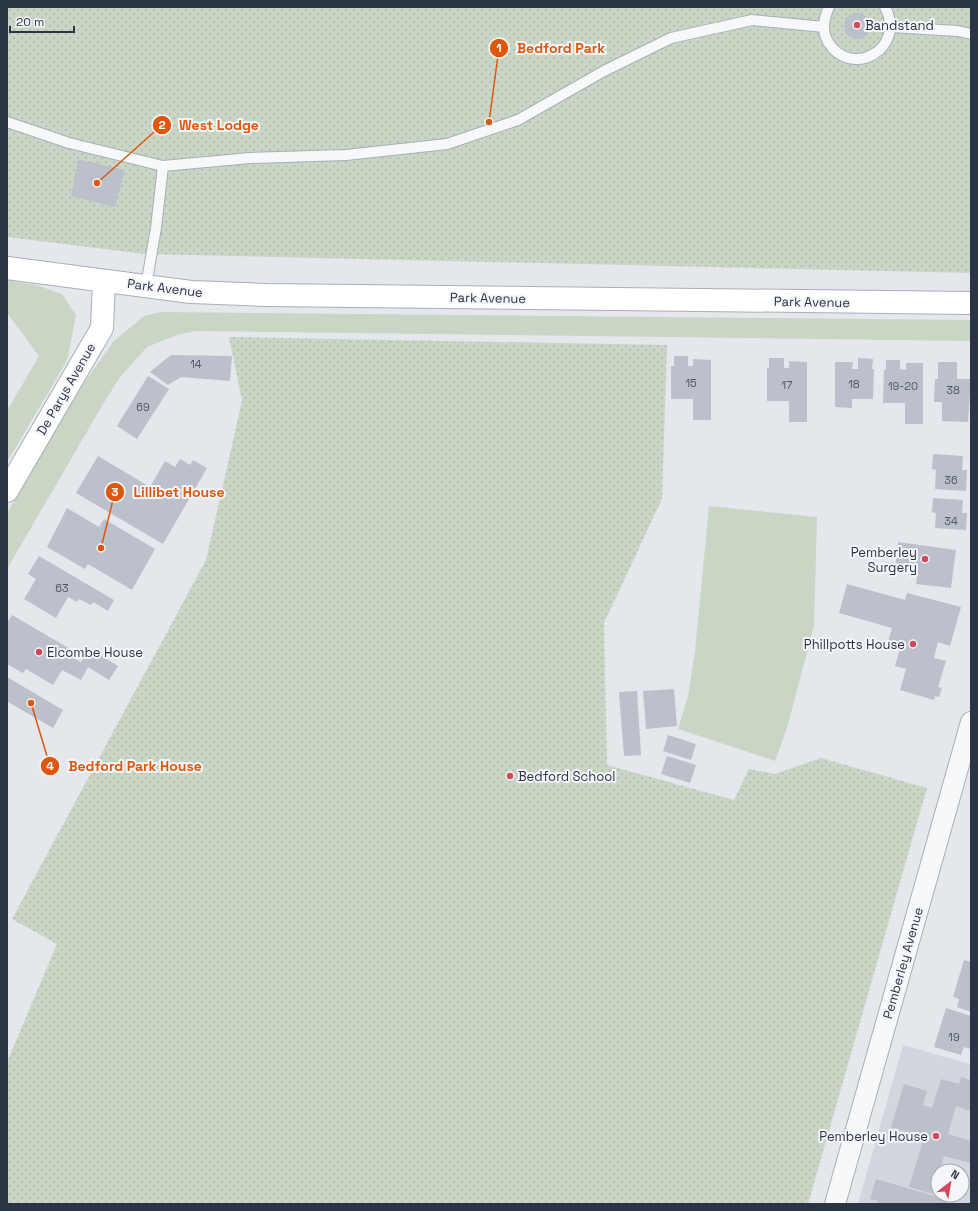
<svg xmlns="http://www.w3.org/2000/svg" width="978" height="1211" viewBox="0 0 978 1211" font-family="'Space Grotesk',sans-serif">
	<defs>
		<pattern id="park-dots" width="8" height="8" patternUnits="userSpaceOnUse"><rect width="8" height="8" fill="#c9d6c5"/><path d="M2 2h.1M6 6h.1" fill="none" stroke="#adb8ab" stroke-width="1.8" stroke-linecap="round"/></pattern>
	</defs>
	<rect width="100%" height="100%" fill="#e4e7ec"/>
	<path fill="#d2d6de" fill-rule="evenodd" d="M903,1045L971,1064V1204H858ZM938,1171H962V1195H938Z"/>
	<path fill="#c9d6c5" d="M7,280L36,285L62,294L76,315L68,356L65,364L7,462V411L39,356L7,313Z
		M162,312L971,320V341L195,331L177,335L147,347L120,377L99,411L7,569V513L81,387L114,341L144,316Z
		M709,506L817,517L814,626L787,728L775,761L678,729L688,696L695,651Z"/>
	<path fill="url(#park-dots)" d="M7,7H971V273L145,254L7,237Z
		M229,337L667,345L662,499L604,623L607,765L734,800L749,769L775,774L821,758L927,788L808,1204H7V1062L57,944L12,919L206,560L242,401Z"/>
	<path fill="#bbc0ca" d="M844 26a13 13 0 1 1 26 0a13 13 0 1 1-26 0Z
		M78,159L125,170L115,207L71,196Z
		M171,355L232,356L230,381L181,377L168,385L150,372Z
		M674,356H688V366H693V359L711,360V420H693V399H671V366H674Z
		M769,358H784V368H789V361L807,362V422H789V401H767V368H769Z
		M858,358L873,359L872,369H874L873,399H852V408L835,407V362H853L852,369H858Z
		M886,360H900V369L906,370V363H923V424H905V403H883L884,370H886Z
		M938,362H957V379H971L968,422L942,421V402H934L935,379H938Z
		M148,376L169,389L137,439L117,426Z
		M933,454L963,456L962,470H967L966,491L935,489L936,470L932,469Z
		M98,456L150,487L165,461L175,467L180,459L190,465L193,460L207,468L163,544L76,493Z
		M933,498L963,500L962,513H967L966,530L935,528L936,513L932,512Z
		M67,508L99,527L104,519L155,549L132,590L88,564L85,569L47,547Z
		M898,542L956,550L951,588L916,584L918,570L895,567Z
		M39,556L114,600L108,611L93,602L91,605L79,599L77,602L68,597L56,618L24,599L36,579L28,574Z
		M847,584L905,600L907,593L961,607L950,646L938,642L934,658L946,661L938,687L942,688L939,697L935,696L934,700L900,690L906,669L895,666L900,649L887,645L892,628L839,613Z
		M12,615L72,650L69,655L81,662L89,648L118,666L109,680L88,667L81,680L62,670L53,685L26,669L23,673L7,664V623Z
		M7,677L63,710L53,728L8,702L7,705Z
		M674,689L677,726L646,729L643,691Z
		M637,691L641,755L624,756L619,692Z
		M668,735L696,744L691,760L663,751Z
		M667,756L696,765L690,783L661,774Z
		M964,960L971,962V1012L957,1007L959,999L953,997Z
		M946,1008L971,1016L970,1027L971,1028V1049L964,1047L961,1055L934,1047Z
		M961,1077L971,1080V1108L970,1111L956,1106L948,1134L971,1141V1163L944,1156L939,1171H938V1176L933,1194L909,1187L924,1137L891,1127L904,1084L927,1091L923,1105L932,1108L941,1079L959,1084Z
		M946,1165L959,1169L958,1171H944Z
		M876,1179L948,1200L947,1204H877L878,1201L870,1199Z"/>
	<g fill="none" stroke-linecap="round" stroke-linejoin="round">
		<g stroke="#a9aeb7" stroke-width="12">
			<path id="lane" d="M829,7C824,18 821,30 828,42C852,80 907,48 885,7
				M891,27L958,31L971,34
				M7,122L69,143L163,166L250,158L346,155L447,144L518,120L604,71L671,38L752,20L824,27
				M146,286L156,228L163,166"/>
		</g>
		<g stroke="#a9aeb7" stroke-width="22">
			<path id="street" d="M835,1204L971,722"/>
		</g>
		<g stroke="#a9aeb7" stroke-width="24">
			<path id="secondary" d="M7,268L191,292L268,295L971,303
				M7,491L102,328L104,281"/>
		</g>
		<use href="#lane" stroke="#f7f8fa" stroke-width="10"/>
		<use href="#street" stroke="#f7f8fa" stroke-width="20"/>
		<use href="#secondary" stroke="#fff" stroke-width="22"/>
	</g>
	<g fill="#d1495b" stroke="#f4f6f9" stroke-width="1.5">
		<circle cx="857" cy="25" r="4"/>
		<circle cx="925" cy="559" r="4"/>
		<circle cx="913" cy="644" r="4"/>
		<circle cx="39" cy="652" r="4"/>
		<circle cx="510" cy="776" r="4"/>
		<circle cx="936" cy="1136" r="4"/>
	</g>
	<g text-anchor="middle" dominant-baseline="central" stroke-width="4" stroke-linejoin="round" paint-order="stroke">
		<g font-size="11" fill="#4f5766">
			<text x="196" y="364">14</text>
			<text x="691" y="383">15</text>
			<text x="854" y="384">18</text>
			<text x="787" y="385">17</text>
			<text x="903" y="386">19-20</text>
			<text x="953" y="390">38</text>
			<text x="143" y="407">69</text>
			<text x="951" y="480">36</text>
			<text x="951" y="521">34</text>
			<text x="62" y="588">63</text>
			<text x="954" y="1037">19</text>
		</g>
		<g font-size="13" fill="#2b3445" stroke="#f4f6f9" text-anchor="start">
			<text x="865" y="25">Bandstand</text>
			<text x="917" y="552" text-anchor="end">Pemberley<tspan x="917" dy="15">Surgery</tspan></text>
			<text x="905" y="644" text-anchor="end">Phillpotts House</text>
			<text x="47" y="652">Elcombe House</text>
			<text x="518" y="776">Bedford School</text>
			<text x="928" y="1136" text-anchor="end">Pemberley House</text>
		</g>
		<g font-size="13" fill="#2b3445" stroke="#f4f6f9">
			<text transform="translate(165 288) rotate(7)">Park Avenue</text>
			<text transform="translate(488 298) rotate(1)">Park Avenue</text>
			<text transform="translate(812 302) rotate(1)">Park Avenue</text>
			<text transform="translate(66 389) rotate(-60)">De Parys Avenue</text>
			<text transform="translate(903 963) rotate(-74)">Pemberley Avenue</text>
		</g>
	</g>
	<path fill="none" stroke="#df570f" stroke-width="1.5" d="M489 122L499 48M97 183L162 125M101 548L115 492M31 703L50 766"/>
	<g fill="#df570f" stroke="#f4f6f9" stroke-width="1.5">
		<circle cx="489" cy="122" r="4"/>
		<circle cx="97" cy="183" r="4"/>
		<circle cx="101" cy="548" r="4"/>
		<circle cx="31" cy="703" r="4"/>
		<circle cx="499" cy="48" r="10"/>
		<circle cx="162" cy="125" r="10"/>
		<circle cx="115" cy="492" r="10"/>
		<circle cx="50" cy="766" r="10"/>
	</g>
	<g font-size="12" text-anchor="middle" font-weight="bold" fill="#fff">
		<text x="499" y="52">1</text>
		<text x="162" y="129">2</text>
		<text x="115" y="496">3</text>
		<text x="50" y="770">4</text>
	</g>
	<g font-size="14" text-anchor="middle" font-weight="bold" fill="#df570f" stroke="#f4f6f9" stroke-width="4" stroke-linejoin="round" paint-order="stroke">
		<text x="561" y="53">Bedford Park</text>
		<text x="219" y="130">West Lodge</text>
		<text x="179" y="497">Lillibet House</text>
		<text x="135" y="771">Bedford Park House</text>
	</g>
	<rect width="978" height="1211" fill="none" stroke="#2b3445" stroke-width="16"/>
	<g transform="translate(950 1183) rotate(31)"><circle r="19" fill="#f4f6f9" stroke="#a4a8b1"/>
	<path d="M0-3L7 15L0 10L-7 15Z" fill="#d1495b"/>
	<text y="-6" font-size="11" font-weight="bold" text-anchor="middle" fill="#2b3445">N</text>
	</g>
	<path d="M10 26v6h64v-6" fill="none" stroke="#2b3445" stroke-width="2"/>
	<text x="16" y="26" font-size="12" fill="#2b3445" stroke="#f4f6f9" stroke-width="3" paint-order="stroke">20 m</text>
</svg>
